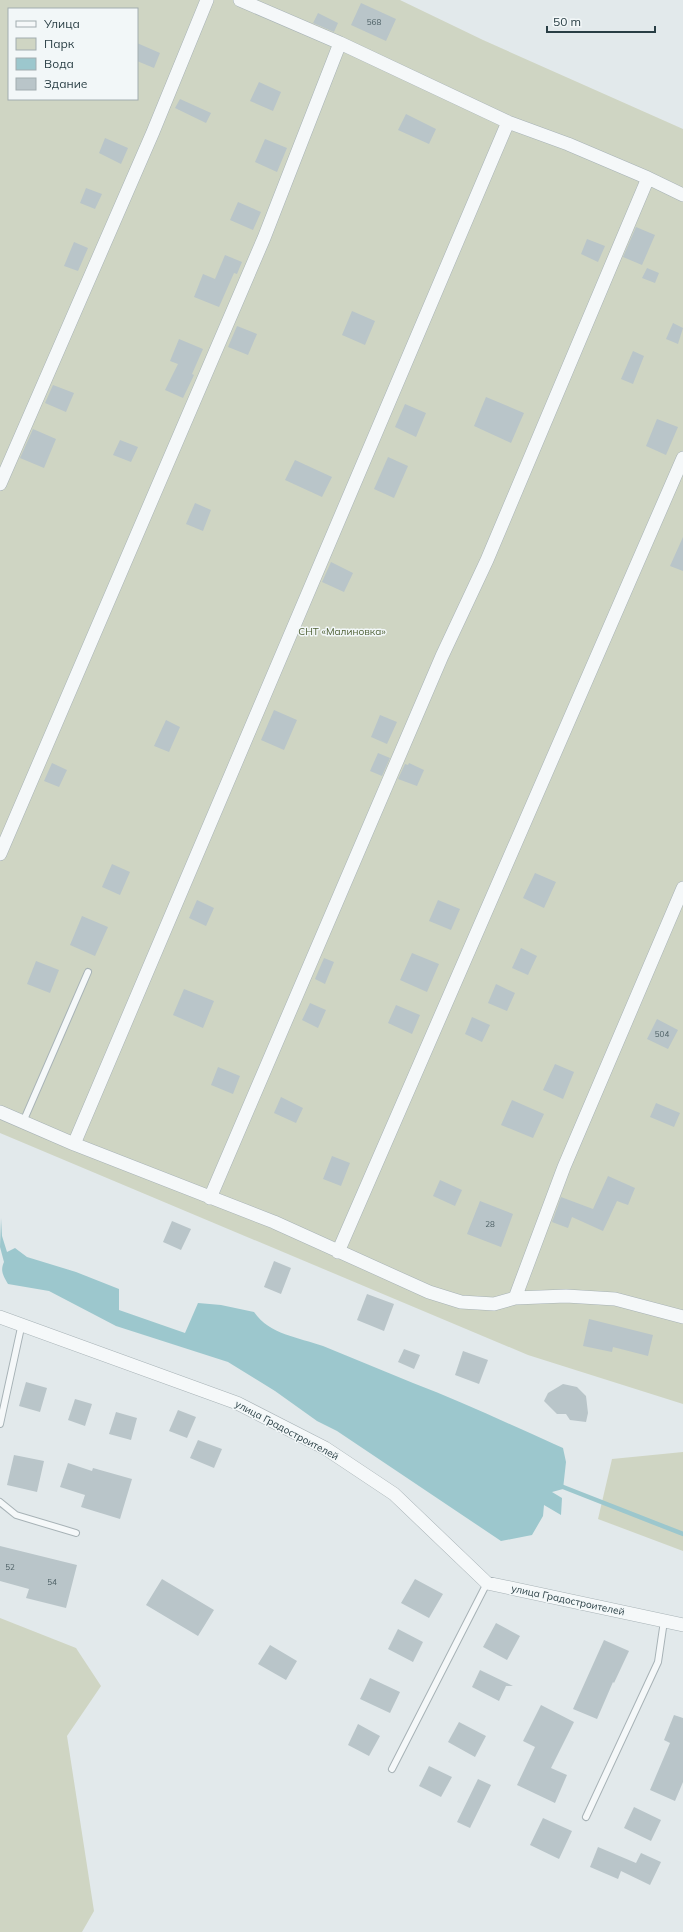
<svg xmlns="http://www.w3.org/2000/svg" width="683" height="1932" viewBox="0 0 683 1932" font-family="Mulish,sans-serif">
	<rect width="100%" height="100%" fill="#e2e9eb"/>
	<path fill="#cfd5c3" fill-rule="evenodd" d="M0,0H400L483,40L683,129V1404L528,1355L0,1133ZM9,9H137V99H9Z
		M683,1452V1551L598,1519L612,1459Z
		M0,1618L76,1648L101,1686L67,1736L94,1911L82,1932H0Z"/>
	<path fill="#9cc7cd" d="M1,1218L2,1236L7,1252L15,1248L27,1257L76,1272L119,1289V1310L185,1333L198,1303L221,1305L254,1312C270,1335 298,1337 323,1346C353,1358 383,1371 413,1383C460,1401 507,1423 554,1444L563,1448L566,1462L563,1489L552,1492L562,1498L561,1515L544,1505L543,1516L532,1535L501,1541L337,1431L317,1421L275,1391L228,1362L116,1326L49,1291L8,1284C3,1275 0,1271 4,1262L0,1247Z"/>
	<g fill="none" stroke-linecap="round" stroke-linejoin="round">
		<path stroke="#9cc7cd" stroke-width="4.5" d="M558,1485L683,1534"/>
	</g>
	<path fill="#b9c5c9" d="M361,3L396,19L386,41L351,25Z
		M318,13L338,23L334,32L313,23Z
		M137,43L160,53L154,68L137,61Z
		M259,82L281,92L273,111L250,101Z
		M180,99L211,113L206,123L175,108Z
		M406,114L436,129L429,144L398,130Z
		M105,138L128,148L121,164L99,153Z
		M265,139L287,148L277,172L255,162Z
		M86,188L102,194L95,209L80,203Z
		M238,202L261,212L253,230L230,220Z
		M636,227L655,235L642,265L623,257Z
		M587,239L605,246L598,262L581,254Z
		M74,242L88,248L78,271L64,266Z
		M225,255L242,262L237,274L234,273L219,307L194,297L203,274L215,279Z
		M647,268L659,273L655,283L642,278Z
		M352,311L375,321L365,345L342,335Z
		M673,323L683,328L678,344L666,339Z
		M237,326L257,334L248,355L228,347Z
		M179,339L203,349L192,374L194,375L183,398L165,390L178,364L170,361Z
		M633,351L644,356L633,384L621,379Z
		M53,385L74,393L66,412L45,403Z
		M486,397L524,413L511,443L474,426Z
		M405,404L426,413L416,437L395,427Z
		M657,419L678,427L666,455L646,446Z
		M33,429L56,439L44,468L20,458Z
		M120,440L138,447L131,462L113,455Z
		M388,457L408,466L394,498L374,489Z
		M295,460L332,477L322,497L285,480Z
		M195,503L211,510L203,531L186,524Z
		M683,537V571L670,566Z
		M331,562L353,573L344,592L322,582Z
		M274,710L297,720L284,750L261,740Z
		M380,715L397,722L387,744L371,737Z
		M166,720L180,727L169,752L154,746Z
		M378,753L390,758L382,776L370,771Z
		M52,763L67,770L59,787L44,781Z
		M409,763L424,770L417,786L398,779L405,764L408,765Z
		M112,864L130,872L120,895L102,887Z
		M535,873L556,882L544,908L523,898Z
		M197,900L214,908L206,926L189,918Z
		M438,900L460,909L451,930L429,921Z
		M82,916L108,927L95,956L70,945Z
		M521,948L537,956L528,975L512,968Z
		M412,953L439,964L427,992L400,980Z
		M324,958L334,962L325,984L315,979Z
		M36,961L59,970L50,993L27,984Z
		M496,984L515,993L507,1011L488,1003Z
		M184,989L214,1001L203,1028L173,1015Z
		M310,1003L326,1010L318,1028L302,1020Z
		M396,1005L420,1015L412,1034L388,1023Z
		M472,1017L490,1025L482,1042L465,1034Z
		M657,1019L678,1030L668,1049L647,1039Z
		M555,1064L574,1072L563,1099L543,1090Z
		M218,1067L240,1076L233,1094L211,1085Z
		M281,1097L303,1108L296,1123L274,1113Z
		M512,1100L544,1114L533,1138L501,1125Z
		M656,1103L680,1113L674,1127L650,1117Z
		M332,1156L350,1163L341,1186L323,1179Z
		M608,1176L635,1188L628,1205L617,1201L603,1231L572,1217L568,1228L552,1222L561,1197L593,1209Z
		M440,1180L462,1190L455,1206L433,1196Z
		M480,1201L513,1214L501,1247L467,1234Z
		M172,1221L191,1229L181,1250L163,1242Z
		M274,1261L291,1268L281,1294L264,1287Z
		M367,1294L394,1304L384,1331L357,1320Z
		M589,1319L653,1335L648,1356L613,1347L612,1352L583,1346Z
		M404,1349L420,1355L414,1369L398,1362Z
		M463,1351L488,1360L479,1384L455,1375Z
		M26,1382L47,1388L40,1412L19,1406Z
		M563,1384L577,1387L586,1396L588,1413L586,1422L570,1420L566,1414H557L544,1401L548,1393Z
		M75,1399L92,1404L85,1426L68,1420Z
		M178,1410L196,1417L187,1438L169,1431Z
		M116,1412L137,1418L131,1440L109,1434Z
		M198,1440L222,1449L214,1468L190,1458Z
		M14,1455L44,1461L37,1492L7,1485Z
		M68,1463L92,1471L93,1468L132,1479L120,1519L81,1507L85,1495L60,1487Z
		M0,1546L77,1565L66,1608L26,1598L29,1589L0,1581Z
		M162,1579L214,1610L198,1636L146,1605Z
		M415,1579L443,1594L429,1618L401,1603Z
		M496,1623L520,1636L507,1660L483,1647Z
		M398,1629L423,1642L413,1662L388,1649Z
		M604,1640L629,1651L614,1683L613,1682L597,1719L573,1709Z
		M270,1645L297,1661L286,1680L258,1664Z
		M480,1670L507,1683L513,1686H506L499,1701L472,1687Z
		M370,1678L400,1692L390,1713L360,1699Z
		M541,1705L574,1722L551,1768L567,1775L555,1803L517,1785L535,1747L523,1741Z
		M674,1715L683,1718V1782L675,1801L650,1790L670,1743L664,1740Z
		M459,1722L486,1736L475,1757L448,1742Z
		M358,1724L380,1736L369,1756L348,1745Z
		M429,1766L452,1777L441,1797L419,1786Z
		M478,1779L491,1785L470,1828L457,1822Z
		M634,1807L661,1820L651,1841L624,1828Z
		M543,1818L572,1831L559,1859L530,1845Z
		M598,1847L636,1863L641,1853L661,1862L650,1885L621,1871L618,1879L590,1867Z"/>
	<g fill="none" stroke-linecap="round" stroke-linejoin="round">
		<g stroke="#a7b2b6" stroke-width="8">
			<path id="service" d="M23,1122L88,972
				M0,1424L22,1323
				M0,1502L16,1515L76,1533
				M392,1769L487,1583
				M586,1817L658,1662L664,1621"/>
		</g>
		<g stroke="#a7b2b6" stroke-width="14">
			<path id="minor" d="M240,0L340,43L508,122L568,144L648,178L683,195
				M0,484L153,132L207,0
				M0,854L264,238L340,43
				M0,1112L74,1144L274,1222L429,1292L461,1302L494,1304L515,1298L566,1296L615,1299L683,1317
				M74,1144L508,122
				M210,1198L442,656L487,560L648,178
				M338,1252L683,458
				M515,1298L564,1167L683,888
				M0,1317L237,1403L325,1448L394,1494L487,1583L683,1625"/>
		</g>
		<use href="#service" stroke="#f5f8f9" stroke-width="6"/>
		<use href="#minor" stroke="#f5f8f9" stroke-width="13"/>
	</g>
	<g text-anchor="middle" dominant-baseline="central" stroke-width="3" stroke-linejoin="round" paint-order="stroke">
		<g font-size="8" fill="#4d6065">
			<text x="374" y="22">568</text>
			<text x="662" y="1034">504</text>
			<text x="490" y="1224">28</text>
			<text x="10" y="1567">52</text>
			<text x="52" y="1582">54</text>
		</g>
		<g font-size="10" fill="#4f6136" stroke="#f2f7f8">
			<text x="342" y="631">СНТ «Малиновка»</text>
		</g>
		<g font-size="10" fill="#293e44" stroke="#f2f7f8">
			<text transform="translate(287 1430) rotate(28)">улица Градостроителей</text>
			<text transform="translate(568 1600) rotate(12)">улица Градостроителей</text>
		</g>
	</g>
	<rect x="8" y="8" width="130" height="92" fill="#f2f7f8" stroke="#a2adb0"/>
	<rect x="16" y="21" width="20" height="6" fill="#f5f8f9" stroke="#a2adb0"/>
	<text x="44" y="28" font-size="12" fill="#293e44">Улица</text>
	<rect x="16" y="38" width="20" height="12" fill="#cfd5c3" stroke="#a2adb0"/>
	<text x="44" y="48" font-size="12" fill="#293e44">Парк</text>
	<rect x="16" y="58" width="20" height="12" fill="#9cc7cd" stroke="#a2adb0"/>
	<text x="44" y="68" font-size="12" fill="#293e44">Вода</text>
	<rect x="16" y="78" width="20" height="12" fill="#b9c5c9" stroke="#a2adb0"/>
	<text x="44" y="88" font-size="12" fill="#293e44">Здание</text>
	<path d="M547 26v6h108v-6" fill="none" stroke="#293e44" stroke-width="2"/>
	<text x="553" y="26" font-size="12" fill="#293e44" stroke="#f2f7f8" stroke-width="3" paint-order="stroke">50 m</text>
</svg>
